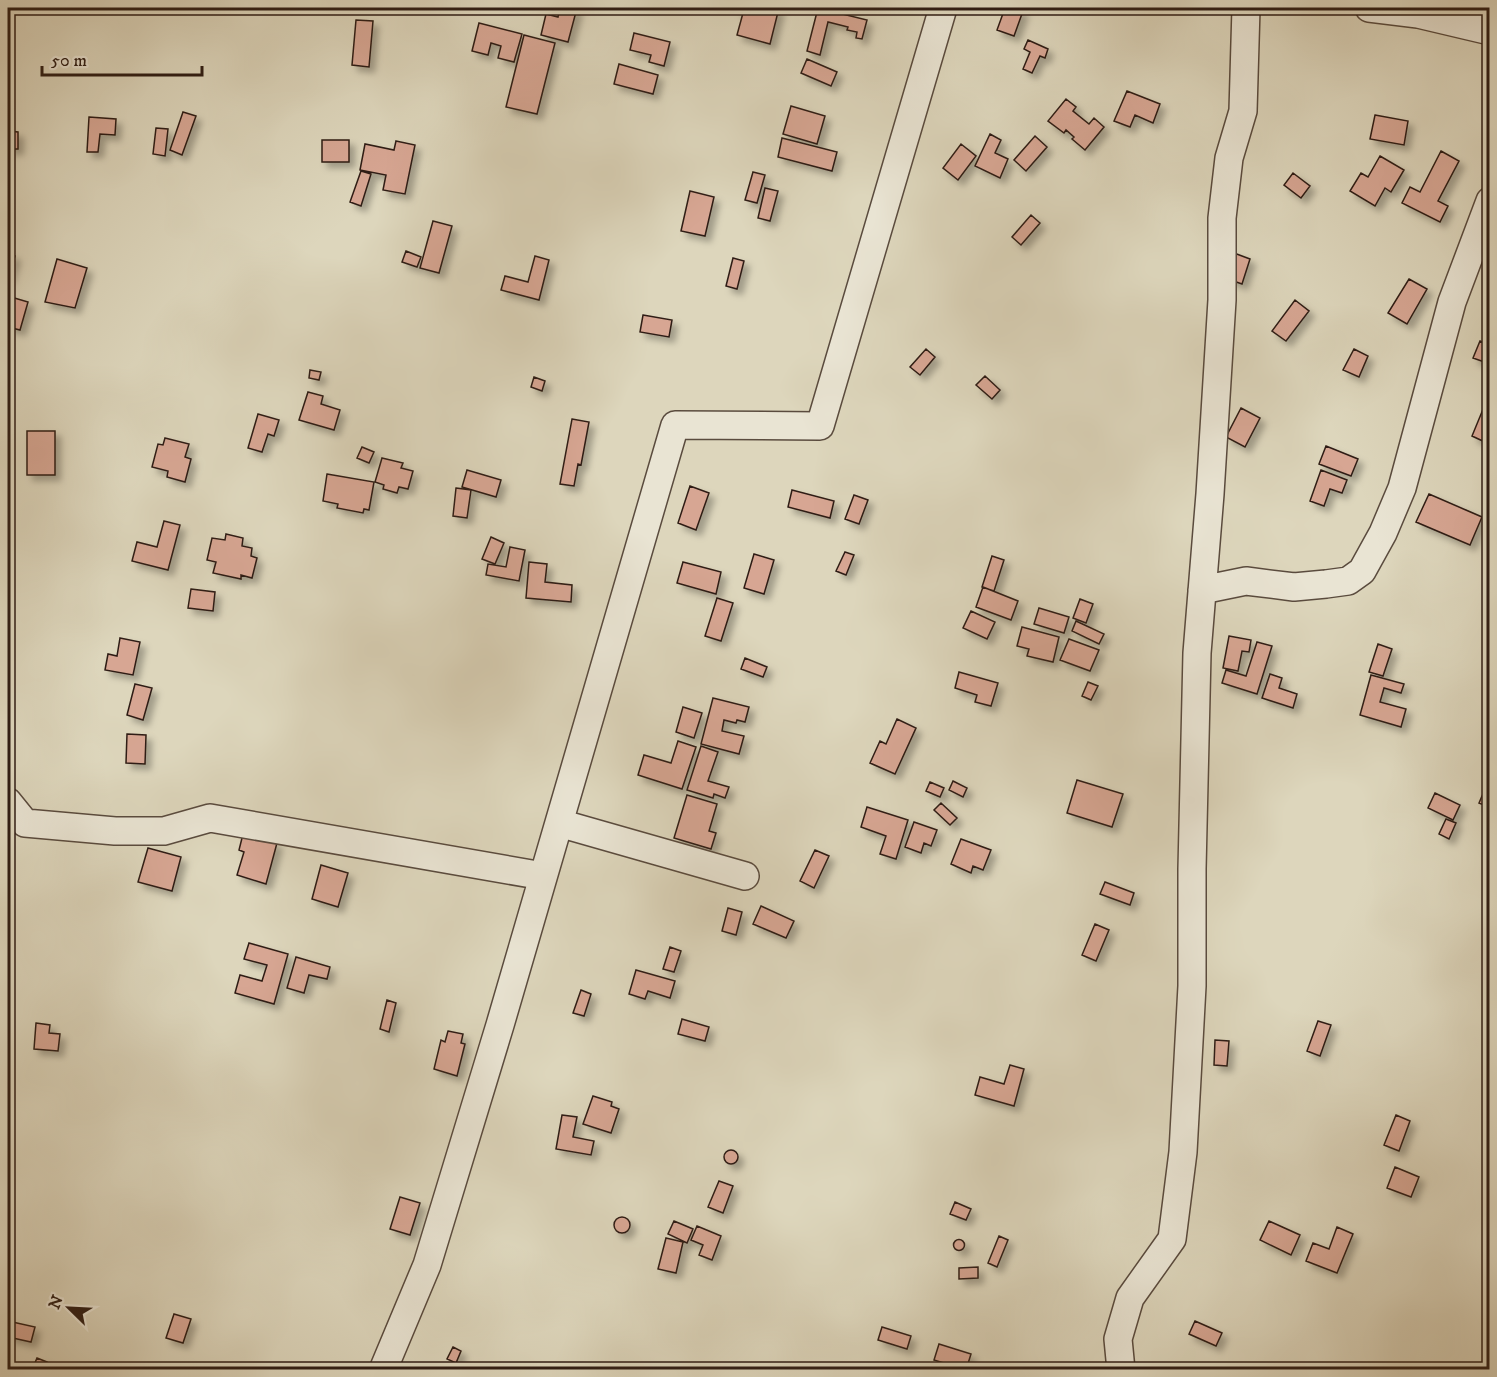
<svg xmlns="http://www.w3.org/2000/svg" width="1497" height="1377" viewBox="0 0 1497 1377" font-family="'IM FELL DW Pica',serif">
	<defs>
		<filter id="shadow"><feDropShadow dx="5.5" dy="5.5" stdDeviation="3" flood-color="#0004"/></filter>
	</defs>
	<rect width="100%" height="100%" fill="#ddd6bc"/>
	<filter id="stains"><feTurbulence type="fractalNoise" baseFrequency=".00333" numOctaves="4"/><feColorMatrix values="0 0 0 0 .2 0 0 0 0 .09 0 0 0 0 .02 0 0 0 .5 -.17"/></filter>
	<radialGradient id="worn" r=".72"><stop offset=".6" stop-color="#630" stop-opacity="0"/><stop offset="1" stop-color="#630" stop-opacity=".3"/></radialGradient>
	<path fill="#d7a693" stroke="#2f1d14" stroke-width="1.5" filter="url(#shadow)" d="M560,8H577L568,42L541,35L546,14L558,17Z
		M738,8H779L770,44L737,35L743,13L736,11Z
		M818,8L867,20L862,39L856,38L857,32L847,30L848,27L828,22L820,55L807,51Z
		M1005,8H1014L1023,11L1014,36L997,30Z
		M356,20L373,21L369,67L352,65Z
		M479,23L522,34L514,62L498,58L501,46L491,43L488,55L472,51Z
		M634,33L670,42L664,66L649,62L651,55L630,50Z
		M524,35L555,43L537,114L506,107Z
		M1028,40L1048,49L1045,58L1040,56L1032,73L1023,69L1030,52L1024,49Z
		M807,59L837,72L831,86L801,73Z
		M619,64L658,75L653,94L614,84Z
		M1127,91L1160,104L1153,123L1135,115L1130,127L1114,121Z
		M1066,99L1076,107L1073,111L1089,124L1094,118L1104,127L1085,150L1072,139L1074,137L1066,130L1064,133L1048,121Z
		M791,106L825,116L817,144L783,134Z
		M183,112L196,116L182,155L170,150Z
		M1375,115L1408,121L1404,145L1370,139Z
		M89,117L116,119L115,135L100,134L98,152H87Z
		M156,128L168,129L165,156L153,154Z
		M8,131L18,132V149H8Z
		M990,134L1001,140L995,153L1008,159L1000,178L975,166Z
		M1035,136L1047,147L1026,171L1014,160Z
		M782,138L837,152L832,171L778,157Z
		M322,140H349V162H322Z
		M396,141L415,145L405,194L383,190L386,175L360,170L365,144L394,150Z
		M961,144L976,156L958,180L943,168Z
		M1441,151L1459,161L1438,201L1448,206L1440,222L1402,203L1410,187L1420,192Z
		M1380,156L1404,170L1391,192L1385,188L1375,206L1350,191L1361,173L1368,177Z
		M361,171L371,174L361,206L350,202Z
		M753,172L765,175L757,203L745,200Z
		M1293,173L1310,186L1301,198L1284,185Z
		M765,188L778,191L770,221L758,218Z
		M690,191L714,197L705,236L681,231Z
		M1031,215L1040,223L1021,245L1012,237Z
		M433,221L452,226L439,273L420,268Z
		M406,251L421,257L417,267L402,262Z
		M8,253L15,256L8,280Z
		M1234,253L1250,259L1242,284L1225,278Z
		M535,256L549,260L539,300L501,290L505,276L528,282Z
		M733,258L744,261L737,289L726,286Z
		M57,259L87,268L75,308L45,302Z
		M1409,279L1427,289L1407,324L1388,313Z
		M11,297L28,302L20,330L8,327V310Z
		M1295,300L1309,311L1286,341L1272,331Z
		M643,315L672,320L669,337L640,332Z
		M1480,341L1490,345V364L1473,358Z
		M926,349L935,357L920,375L910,367Z
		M1354,349L1368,356L1359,377L1343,370Z
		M310,370L321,372L319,380L309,378Z
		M985,376L1000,390L992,399L976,385Z
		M534,377L545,381L542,391L531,387Z
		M308,392L323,396L321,404L340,410L334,430L299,420Z
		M1486,402L1490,404V438L1487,443L1472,436Z
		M1241,408L1260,418L1245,447L1226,437Z
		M258,414L279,420L274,436L268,434L262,452L248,448Z
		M572,419L589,422L581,465L578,464L574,486L560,484Z
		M27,431H55V475H27Z
		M165,438L189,444L185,457L191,459L185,482L167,477L168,471L152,467L158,444L163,445Z
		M1326,446L1358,459L1351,476L1319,464Z
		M362,447L374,452L369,463L357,458Z
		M382,458L403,463L401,468L413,471L408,489L399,487L397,493L383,489L384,485L375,482Z
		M467,470L501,480L496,497L462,487Z
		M1321,470L1347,480L1342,493L1330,489L1324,506L1310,501Z
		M327,474L374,482L369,510L364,509L363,513L337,508L338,504L323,501Z
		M690,486L709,493L696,530L678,523Z
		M456,488L471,490L467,518L453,516Z
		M792,490L834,501L830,518L788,507Z
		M1429,494L1482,517L1470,545L1416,522Z
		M854,495L868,500L859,524L845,519Z
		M164,521L180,525L168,570L132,561L137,542L157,547Z
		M226,534L243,538L242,546L252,548L251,556L257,558L252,578L241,575V579L213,573L216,562L207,560L212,538L225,540Z
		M491,537L504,543L495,564L482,559Z
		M510,547L525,550L519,581L486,575L488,564L506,567Z
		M845,552L854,555L846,575L836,571Z
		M754,554L774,560L764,594L744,588Z
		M992,556L1004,560L994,591L982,587Z
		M529,562L547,564L545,582L572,585L571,602L526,598Z
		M683,562L721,572L716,594L677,583Z
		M983,587L1018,601L1011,620L976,607Z
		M191,589L215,592L213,611L188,608Z
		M717,598L733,603L721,641L705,636Z
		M1080,599L1093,604L1086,623L1073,618Z
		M1039,608L1069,617L1064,633L1034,624Z
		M971,611L995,622L987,639L963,628Z
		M1076,621L1104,634L1099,644L1072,631Z
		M1022,627L1059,637L1053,662L1027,656L1029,649L1017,646Z
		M1229,636L1251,640L1249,652L1242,651L1238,671L1223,668Z
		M120,638L140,642L133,675L105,670L108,654L117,656Z
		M1069,639L1099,650L1090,671L1060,660Z
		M1257,642L1272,646L1257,694L1222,683L1226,670L1246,676Z
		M1378,644L1392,649L1383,676L1369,672Z
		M745,658L767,667L763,677L741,669Z
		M959,672L998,683L991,706L975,702L977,695L955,688Z
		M1270,674L1282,678L1279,688L1297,694L1293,708L1262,698Z
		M1371,675L1404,684L1401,693L1384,688L1380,702L1406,709L1401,727L1360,715Z
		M1088,682L1098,686L1091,700L1082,696Z
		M135,684L152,688L143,720L127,715Z
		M713,698L749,707L745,722L737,720L736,723L724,720L722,731L744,736L739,754L701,744Z
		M683,707L702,713L694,738L676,732Z
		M897,719L916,728L895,774L870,763L880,741L886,744Z
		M127,734L146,735L145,764L126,763Z
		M678,741L696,747L682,789L638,775L644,755L671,763Z
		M701,746L718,752L708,781L729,787L725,798L714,794L713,798L687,790Z
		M1077,780L1123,794L1112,827L1067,813Z
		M953,781L967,788L963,797L949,790Z
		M930,782L944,788L940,797L926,791Z
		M1488,782L1490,783L1489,807L1479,803Z
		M1435,793L1460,805L1453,820L1428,808Z
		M687,795L717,804L709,831L716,833L711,849L674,838Z
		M941,803L957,818L950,825L934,810Z
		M867,807L908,820L896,859L880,854L886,836L861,827Z
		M1446,819L1456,823L1449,839L1439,834Z
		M914,822L937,830L931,846L924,843L921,853L905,847Z
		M243,834L277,843L266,884L237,875L244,852L239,850Z
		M961,839L991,850L983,870L973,866L971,873L951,864Z
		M148,848L181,857L172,891L138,882Z
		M815,850L829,856L814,888L800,881Z
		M321,865L348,873L338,907L312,899Z
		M1105,882L1134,893L1130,905L1100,894Z
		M761,906L794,921L786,938L753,924Z
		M728,908L742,912L736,935L722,931Z
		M1095,924L1109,930L1096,961L1082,955Z
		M249,943L288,954L274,1004L235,993L240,975L262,981L267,965L244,959Z
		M670,947L681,951L674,972L663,969Z
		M296,957L330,967L327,979L309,975L304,993L287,988Z
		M636,970L675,981L670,998L648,991L645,999L629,994Z
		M581,990L591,994L584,1016L573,1013Z
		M387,1000L396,1003L389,1032L380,1029Z
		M682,1019L709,1027L705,1041L678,1034Z
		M1318,1021L1331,1025L1320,1056L1307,1051Z
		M36,1023L50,1025L49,1033L60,1034L58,1051L34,1049Z
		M448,1031L463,1034L461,1043L465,1044L457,1076L434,1069L441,1040L445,1042Z
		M1215,1040L1229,1041L1227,1066L1214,1065Z
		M1010,1065L1024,1069L1014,1106L975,1095L980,1077L1004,1084Z
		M593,1096L612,1102L611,1106L619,1109L611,1133L583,1124Z
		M562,1115L577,1117L573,1137L594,1141L591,1155L556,1149Z
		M1396,1115L1410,1121L1399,1151L1384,1145Z
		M724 1157a7 7 0 1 1 14 0a7 7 0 1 1-14 0Z
		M1395,1167L1419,1177L1411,1197L1387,1188Z
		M719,1181L733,1186L723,1213L708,1207Z
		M400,1197L420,1203L410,1235L390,1229Z
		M955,1202L971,1209L966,1220L950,1214Z
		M614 1225a8 8 0 1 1 16 0a8 8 0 1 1-16 0Z
		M674,1221L693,1229L687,1243L668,1234Z
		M1269,1221L1300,1235L1291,1255L1260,1240Z
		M697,1226L721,1236L712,1260L699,1255L703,1245L691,1240Z
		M1337,1227L1353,1234L1337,1273L1306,1261L1313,1243L1329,1249Z
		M999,1236L1008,1240L997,1267L988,1263Z
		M666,1238L683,1242L676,1273L658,1269Z
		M953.5 1245a5.5 5.5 0 1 1 11 0a5.5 5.5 0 1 1-11 0Z
		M978,1267V1278L959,1279V1268Z
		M174,1314L191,1319L183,1343L166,1338Z
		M8,1321L35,1327L31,1342L8,1337Z
		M1195,1321L1222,1333L1216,1346L1189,1334Z
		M882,1327L911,1336L907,1349L878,1340Z
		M939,1344L971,1354L966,1370L934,1360Z
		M453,1347L461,1351L456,1363L447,1359Z
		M37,1358L47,1362L44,1370H32Z"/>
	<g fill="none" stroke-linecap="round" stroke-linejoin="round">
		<g stroke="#5a4b3e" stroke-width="30">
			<path id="minor" d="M1369,8L1418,14L1490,31
				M1202,590L1246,581L1294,587L1326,584L1348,581L1362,571L1383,533L1402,488L1452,302L1490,201
				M8,802L25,823L115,831H164L210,818L543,876
				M559,823L745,876
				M383,1370L427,1265L500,1025L675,425L820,426L943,8
				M1121,1370L1118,1339L1130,1298L1172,1239L1183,1152L1192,986V869L1197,653L1210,494L1222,300V218L1229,158L1243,111L1246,8"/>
		</g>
		<use href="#minor" stroke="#e9e4d3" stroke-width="27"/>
	</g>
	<rect width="1497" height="1377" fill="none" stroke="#ddd6bc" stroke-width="30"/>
	<rect x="9" y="9" width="1479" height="1359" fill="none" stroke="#2f1d14" stroke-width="3"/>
	<rect x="15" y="15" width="1467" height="1347" fill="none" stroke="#2f1d14" stroke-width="1.5"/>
	<g transform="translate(69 1308) rotate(294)" stroke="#e9e4d3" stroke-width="4.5" paint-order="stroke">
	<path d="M0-4.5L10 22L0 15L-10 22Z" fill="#2f1d14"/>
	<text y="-9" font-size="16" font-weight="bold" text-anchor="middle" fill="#2f1d14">N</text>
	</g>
	<path d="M42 66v9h160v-9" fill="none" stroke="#2f1d14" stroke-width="3"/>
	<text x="51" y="66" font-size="18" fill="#2f1d14" stroke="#e9e4d3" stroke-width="4.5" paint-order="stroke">50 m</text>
	<rect width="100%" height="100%" filter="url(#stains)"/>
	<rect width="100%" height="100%" fill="url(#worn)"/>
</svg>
